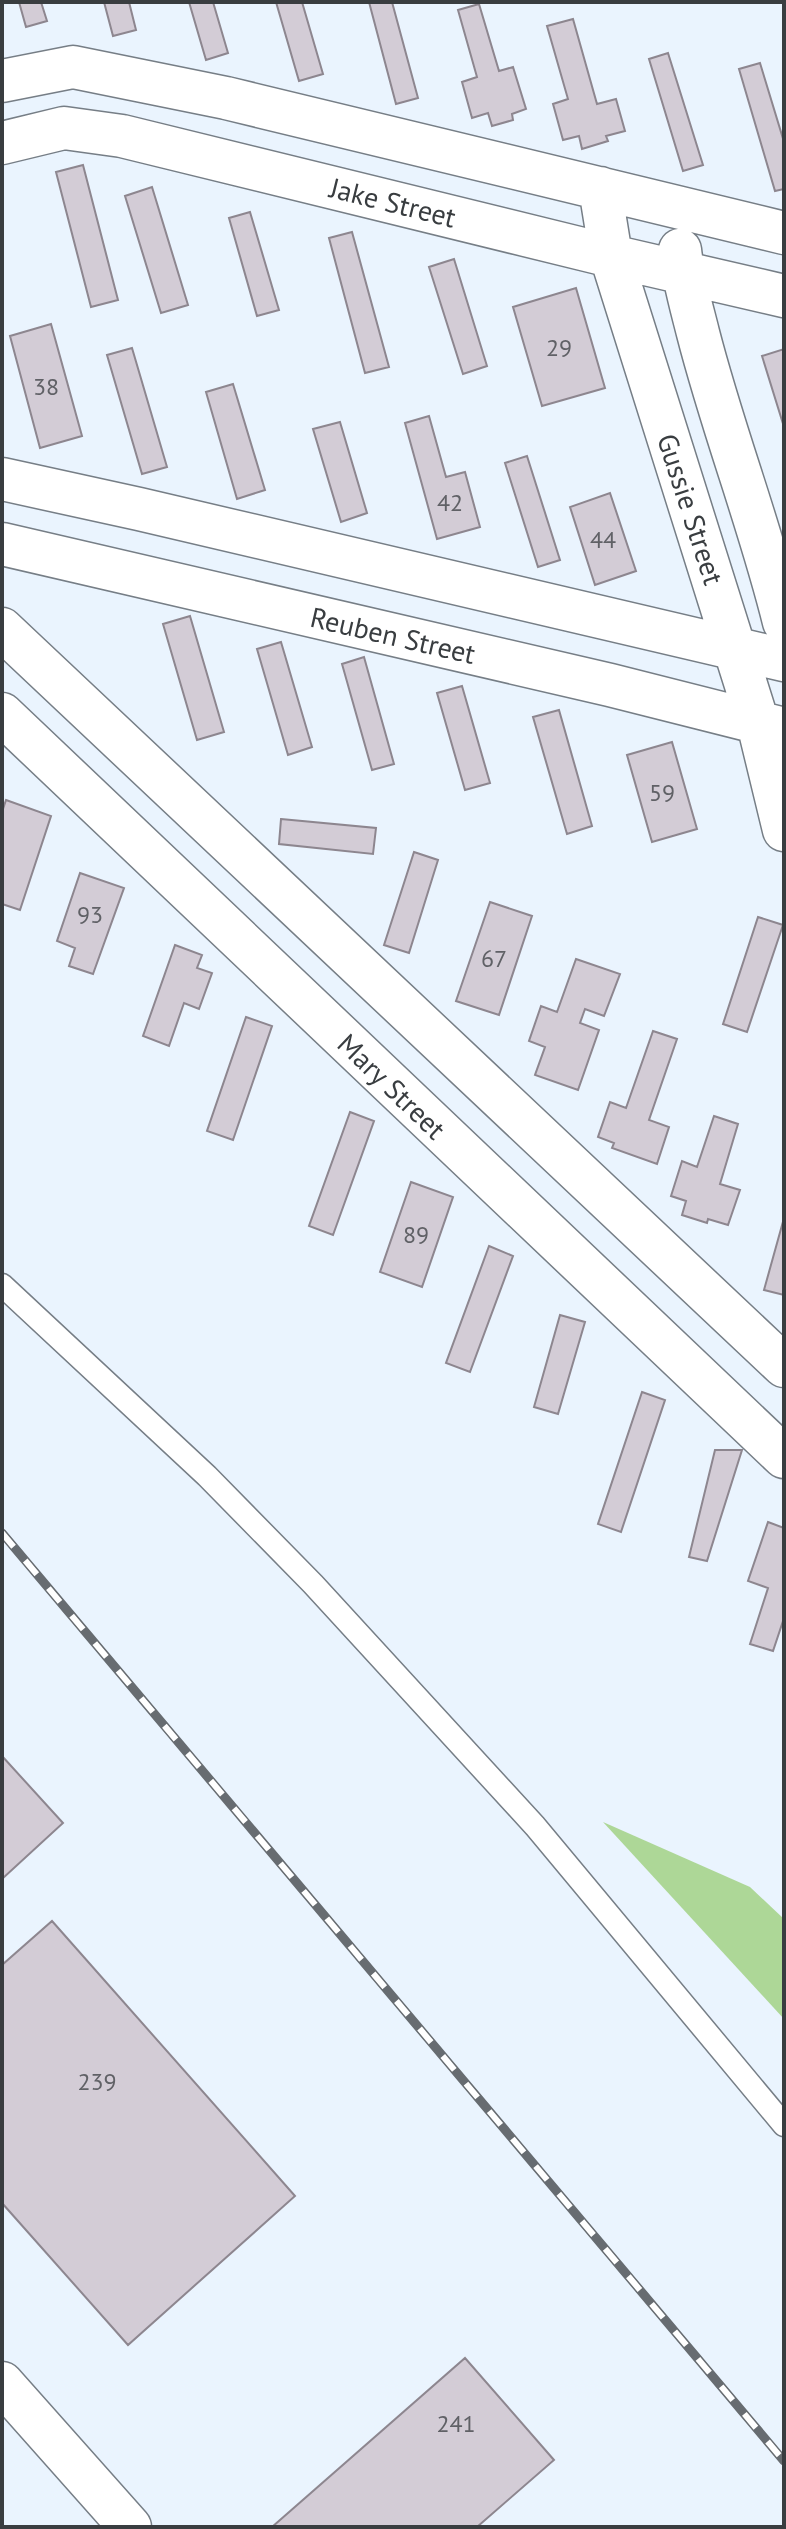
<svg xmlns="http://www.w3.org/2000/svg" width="786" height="2529" viewBox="0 0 786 2529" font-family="'PT Sans',sans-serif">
	<rect width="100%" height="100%" fill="#eaf4fe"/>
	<path fill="#add797" d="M603,1822L750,1887L784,1919V2019Z"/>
	<path fill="#d3ccd6" stroke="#8d868f" stroke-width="2" d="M19,2H41L47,21L26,27Z
		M104,2H129L136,30L113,36Z
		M189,2H213L228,53L206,60Z
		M276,2H302L323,74L299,81Z
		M369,2H392L418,98L396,104Z
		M479,4L499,71L513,67L526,109L512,114L513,120L492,126L488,113L472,118L462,82L477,77L458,10Z
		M573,19L597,104L616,99L625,131L606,136L608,141L582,149L579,136L563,140L553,104L568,99L547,26Z
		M668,53L703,165L683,171L649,59Z
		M760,63L784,142V189L775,191L739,69Z
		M83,165L118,300L91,307L56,172Z
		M152,187L188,305L161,313L125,196Z
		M250,212L279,310L257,316L229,218Z
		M352,232L389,367L365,373L329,238Z
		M454,259L487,366L463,374L429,267Z
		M576,288L605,388L542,406L513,307Z
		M51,324L82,436L40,448L10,336Z
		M132,348L167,467L142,474L107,355Z
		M784,349V427L762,356Z
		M233,384L265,490L237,499L206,392Z
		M429,416L446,477L465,472L480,527L437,539L405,423Z
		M340,422L367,513L341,522L313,429Z
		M527,456L560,560L538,567L505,463Z
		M610,493L636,571L595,585L570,507Z
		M190,616L224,732L197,740L163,624Z
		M281,642L312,747L288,755L257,649Z
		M364,657L394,764L372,770L342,664Z
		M462,686L490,783L465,790L437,693Z
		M559,710L592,826L567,834L533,717Z
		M672,742L697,829L652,842L627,755Z
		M6,800L51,816L20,910L2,904V812Z
		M281,819L376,828L373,854L279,844Z
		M414,852L438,860L409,953L384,945Z
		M80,873L124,888L93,974L69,966L75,948L57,941Z
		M490,902L532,916L499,1015L456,1001Z
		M758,917L783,925L747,1032L723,1024Z
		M175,945L202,955L197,968L212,973L199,1009L184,1003L169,1046L143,1036Z
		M576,959L620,974L604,1016L585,1009L580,1023L599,1030L578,1090L535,1075L545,1047L529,1041L541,1006L557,1012Z
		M246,1017L272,1026L233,1140L207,1131Z
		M653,1031L677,1039L649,1120L669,1127L657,1164L612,1148L614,1143L598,1137L610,1102L626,1108Z
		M350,1112L374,1121L333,1235L309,1226Z
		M714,1116L738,1124L720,1184L740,1190L728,1225L708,1219L707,1223L682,1215L686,1201L671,1196L682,1161L697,1167Z
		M411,1182L453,1197L422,1287L380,1272Z
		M784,1218V1295L764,1290Z
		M489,1246L513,1256L470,1372L446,1363Z
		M560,1315L585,1322L558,1414L534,1407Z
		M642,1392L665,1400L621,1532L598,1524Z
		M715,1450H742L707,1561L689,1557Z
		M768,1522L784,1528V1618L773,1651L750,1644L768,1588L748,1581Z
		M2,1756L63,1823L2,1879Z
		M52,1921L295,2196L128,2345L2,2203V1965Z
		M465,2358L554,2460L477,2527H272Z"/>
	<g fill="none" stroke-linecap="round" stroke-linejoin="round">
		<g stroke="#767e86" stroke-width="25">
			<path id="lane" d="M2,1285L207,1476L313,1584L535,1826L784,2125"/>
		</g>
		<g stroke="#767e86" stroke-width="45">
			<path id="street" d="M2,81L73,67L226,98L784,233
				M2,143L64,128L122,136L611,256L784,296
				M600,188L611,256L758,723L784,830
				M680,250C683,278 691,305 698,333C723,431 760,524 784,622
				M2,479L139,509L784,660
				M2,544L610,685L784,729
				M2,629L784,1366
				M2,714L784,1457
				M2,2383L130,2527"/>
		</g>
		<use href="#lane" stroke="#fff" stroke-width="22"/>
		<use href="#street" stroke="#fff" stroke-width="42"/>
		<g stroke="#676c71" stroke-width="9">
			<path id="rail" d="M2,1533L784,2461"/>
		</g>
		<use href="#rail" stroke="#fff" stroke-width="6" stroke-dasharray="18" stroke-linecap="butt"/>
	</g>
	<g text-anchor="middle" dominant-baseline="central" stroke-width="6" stroke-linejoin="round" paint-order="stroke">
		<g font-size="24" fill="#606166">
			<text x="559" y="347">29</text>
			<text x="46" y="386">38</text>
			<text x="450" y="502">42</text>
			<text x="603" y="539">44</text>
			<text x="662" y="792">59</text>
			<text x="90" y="914">93</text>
			<text x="494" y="958">67</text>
			<text x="416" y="1234">89</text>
			<text x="97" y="2081">239</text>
			<text x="456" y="2423">241</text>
		</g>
		<g font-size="28" fill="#393d40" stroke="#fff">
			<text transform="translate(393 202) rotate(14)">Jake Street</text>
			<text transform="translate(691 509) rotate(72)">Gussie Street</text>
			<text transform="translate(393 635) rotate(13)">Reuben Street</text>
			<text transform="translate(392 1086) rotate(44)">Mary Street</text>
		</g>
	</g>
	<rect width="786" height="2529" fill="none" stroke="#393d40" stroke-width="8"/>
</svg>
